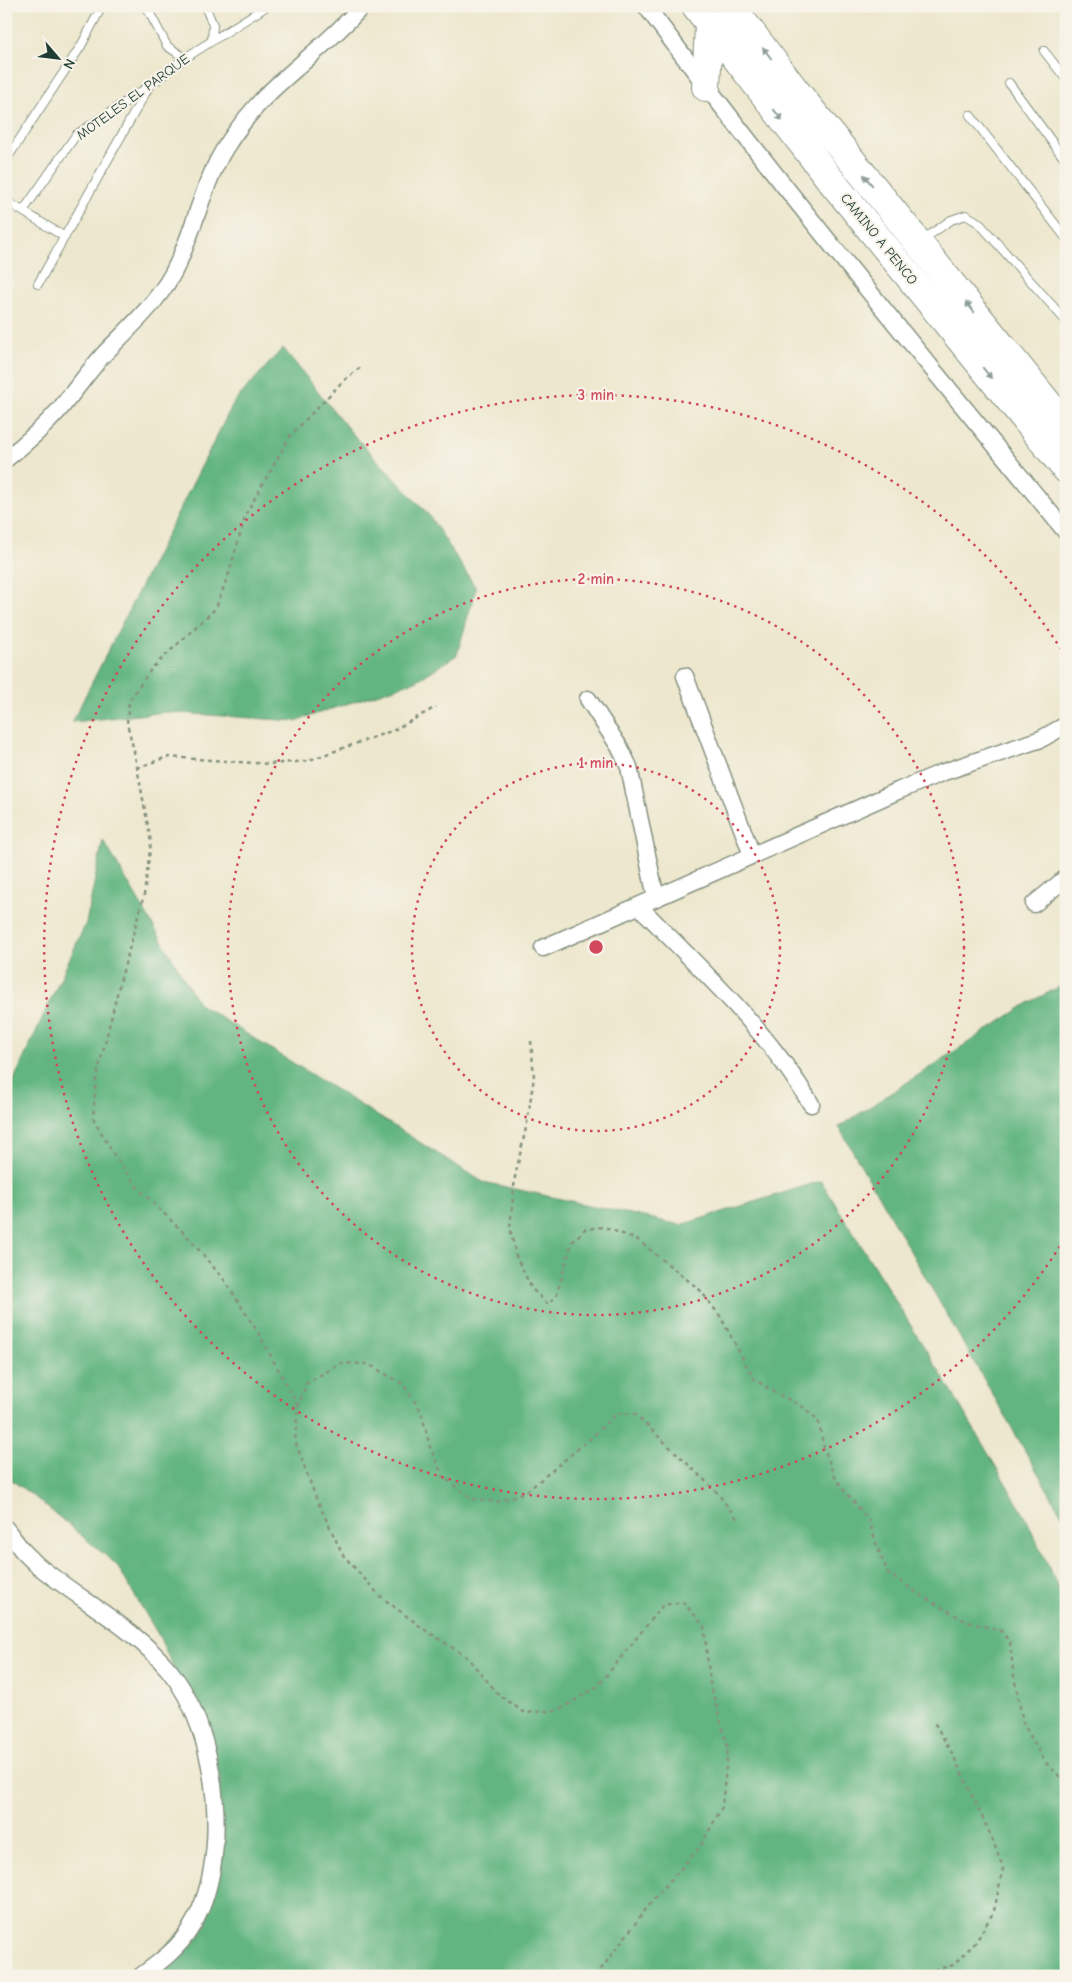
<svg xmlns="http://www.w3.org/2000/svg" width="1072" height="1982" viewBox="0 0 1072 1982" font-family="'Comic Neue',sans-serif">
	<rect width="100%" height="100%" fill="#f7f3e8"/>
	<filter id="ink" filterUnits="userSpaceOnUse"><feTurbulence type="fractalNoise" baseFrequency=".02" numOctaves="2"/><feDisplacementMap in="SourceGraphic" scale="10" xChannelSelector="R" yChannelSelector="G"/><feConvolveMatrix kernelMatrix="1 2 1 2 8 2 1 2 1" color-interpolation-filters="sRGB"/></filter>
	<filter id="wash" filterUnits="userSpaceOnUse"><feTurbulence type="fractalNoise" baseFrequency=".0096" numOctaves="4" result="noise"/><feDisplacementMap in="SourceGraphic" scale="20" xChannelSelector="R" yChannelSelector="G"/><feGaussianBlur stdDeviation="1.12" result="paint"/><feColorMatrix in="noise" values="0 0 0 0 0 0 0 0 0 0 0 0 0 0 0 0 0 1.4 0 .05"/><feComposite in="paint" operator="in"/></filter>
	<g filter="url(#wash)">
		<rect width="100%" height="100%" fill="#ede7cd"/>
		<path fill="#62b581" stroke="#40795a" d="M283,348L350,431L429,515L476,588L457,655L416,681L295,721L166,712L72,722L234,402Z
			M103,840L199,1004L483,1182L681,1225L821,1181L952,1392L1025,1516L1066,1605V1976H137L192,1920L211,1876V1781L195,1717L159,1636L116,1564L36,1498L6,1476V1097L86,923Z
			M1061,986L1066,991V1522L839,1127L1030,1002Z"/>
	</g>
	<g filter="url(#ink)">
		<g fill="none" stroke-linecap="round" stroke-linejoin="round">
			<g stroke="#869280" stroke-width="10">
				<path id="lane" d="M146,6L167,46L185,58
					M205,6L213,25L212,41
					M1044,51L1066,79
					M1009,83L1066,161
					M970,115L1066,238
					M6,160L81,46L102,6
					M6,201L65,237
					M23,211L76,135L148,87L185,58L267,6
					M921,241L951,220L966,215L979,223L1066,321
					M38,284L147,90"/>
			</g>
			<g stroke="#869280" stroke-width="19">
				<path id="street" d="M646,6C780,187 924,358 1066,532
					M6,459C25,444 43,428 59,410C74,392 88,372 104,354C131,326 162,299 178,263C196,225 204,180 227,145C240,125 256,105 273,89C303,61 335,37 362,6
					M685,676L752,855
					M588,699L620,748L629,767L656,898
					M1034,904L1066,878
					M639,906C700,969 766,1028 811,1104
					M543,948L900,790L941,773L1041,739L1066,725
					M6,1529L22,1550L36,1564C80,1600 133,1627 169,1670C219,1730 233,1863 190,1929C178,1949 160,1962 141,1976"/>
			</g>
			<g stroke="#869280" stroke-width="30">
				<path id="highway" d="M696,6L833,183L1066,469
					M731,6L794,89L1066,426
					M706,87L709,25"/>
			</g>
			<path stroke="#869280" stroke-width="2.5" stroke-dasharray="4 4" stroke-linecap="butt" d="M137,768L167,757L269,764L307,761L394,730L436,707
				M531,1041L534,1077L527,1123L515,1177L510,1228L516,1256L532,1289L548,1304L556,1297L572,1242L585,1229L604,1227L638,1240L700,1290L720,1316L754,1379L772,1391L803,1407L818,1420L824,1448L834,1475L845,1492L869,1520L877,1546L888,1573L922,1596L967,1622L1000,1630L1010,1642L1013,1671L1023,1723L1045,1762L1066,1783
				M298,1406L259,1334L225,1281L188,1237L138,1188L114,1155L93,1118L96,1080L120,982L144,895L151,842L134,751L127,723L129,701L152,668L216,608L229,573L246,514L290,436L343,381L361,367
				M596,1976L652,1901L700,1847L722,1807L728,1748L710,1683L704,1626L683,1602L663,1605L598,1686L559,1710L525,1713L499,1695L467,1657L425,1630L380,1596L343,1555L316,1498L295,1441L298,1406L307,1383L341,1363L368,1364L403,1384L421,1411L430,1447L443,1477L473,1499L497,1502L526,1492L591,1438L617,1413L635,1414L715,1490L738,1520
				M781,1976L794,1971L815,1976
				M911,1976L953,1965L976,1942L994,1911L1003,1868L992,1838L955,1759L934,1722"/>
			<use href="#lane" stroke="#fff" stroke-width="8"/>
			<use href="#street" stroke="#fff" stroke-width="16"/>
			<use href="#highway" stroke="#fff" stroke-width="28"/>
		</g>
		<defs><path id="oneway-solid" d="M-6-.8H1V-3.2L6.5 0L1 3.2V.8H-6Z" transform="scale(1.25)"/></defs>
		<g fill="#8f9e9a">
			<use href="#oneway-solid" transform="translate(767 53) rotate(-127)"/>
			<use href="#oneway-solid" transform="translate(778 115) rotate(52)"/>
			<use href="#oneway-solid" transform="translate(868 180) rotate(-129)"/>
			<use href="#oneway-solid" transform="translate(970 307) rotate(-129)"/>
			<use href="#oneway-solid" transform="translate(987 373) rotate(51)"/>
		</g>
	</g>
	<g fill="none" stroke="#d1495b" stroke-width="2.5" stroke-dasharray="2.5 5">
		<circle cx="596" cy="947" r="184"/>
		<circle cx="596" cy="947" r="368"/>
		<path d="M1064 1240A552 552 0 1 1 1064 654"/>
	</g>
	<g text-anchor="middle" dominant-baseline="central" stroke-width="4.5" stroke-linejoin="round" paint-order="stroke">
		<g font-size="14" fill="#1f3d34" stroke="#f7f3e8">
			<text transform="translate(133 97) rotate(-36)">MOTELES EL PARQUE</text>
			<text transform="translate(879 239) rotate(51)">CAMINO A PENCO</text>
		</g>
	</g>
	<circle cx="596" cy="947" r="8" fill="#d1495b" stroke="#f7f3e8" stroke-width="2.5"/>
	<g font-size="15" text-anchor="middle" font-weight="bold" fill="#d1495b" stroke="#f7f3e8" stroke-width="4.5" stroke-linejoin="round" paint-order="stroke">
		<text x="596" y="400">3 min</text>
		<text x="596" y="584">2 min</text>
		<text x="596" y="768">1 min</text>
	</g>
	<rect width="1072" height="1982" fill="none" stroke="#f7f3e8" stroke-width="25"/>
	<g transform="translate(58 58) rotate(118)" stroke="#f7f3e8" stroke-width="4" paint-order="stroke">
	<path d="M0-4L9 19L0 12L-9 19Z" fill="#1f3d34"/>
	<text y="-8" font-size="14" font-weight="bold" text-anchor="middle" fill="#1f3d34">N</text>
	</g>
</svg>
